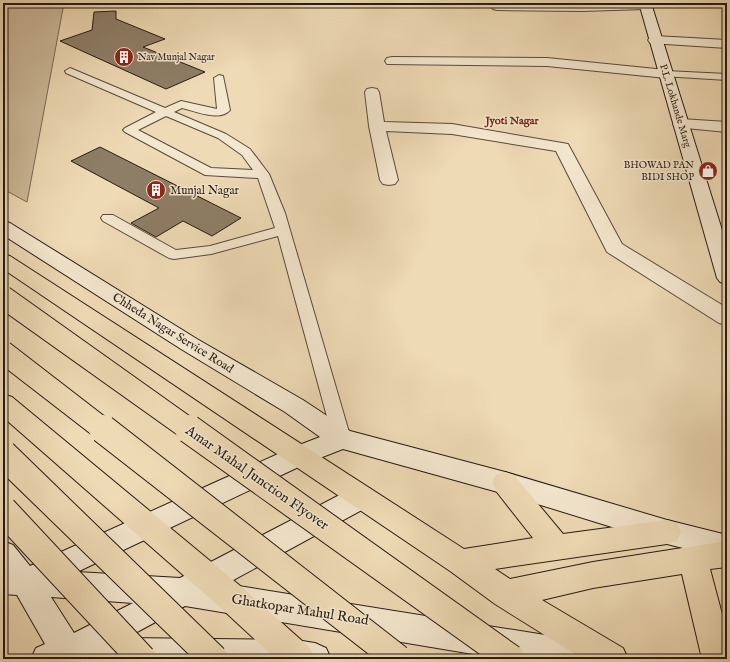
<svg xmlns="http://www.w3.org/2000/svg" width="730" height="662" viewBox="0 0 730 662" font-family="'IM FELL English',serif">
	<rect width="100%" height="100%" fill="#eedab5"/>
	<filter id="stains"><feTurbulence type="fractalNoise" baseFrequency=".005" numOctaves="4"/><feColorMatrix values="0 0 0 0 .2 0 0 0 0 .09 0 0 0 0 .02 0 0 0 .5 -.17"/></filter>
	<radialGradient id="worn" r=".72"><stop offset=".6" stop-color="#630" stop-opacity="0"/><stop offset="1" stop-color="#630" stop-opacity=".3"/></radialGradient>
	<path fill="#ccb999" stroke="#796a56" d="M3,3H64L27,202L3,189Z"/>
	<path fill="#8e7e67" stroke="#261a13" d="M116,11V19L165,39L143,47L205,72L166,89L60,41L92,30L94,12Z
		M100,147L241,218L212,236L183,221L156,237L131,223L159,208L71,161Z"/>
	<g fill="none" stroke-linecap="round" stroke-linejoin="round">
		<g stroke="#584a3c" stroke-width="2">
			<path id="lane" d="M70,68L165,108L181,101L217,109L214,78L219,75L223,76L230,110C220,122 195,111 182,108L174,112L226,134L250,149L269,174L285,213L351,439L349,444L342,446L335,444L333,439L278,236L211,254L174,259L169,258L103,221L101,218L103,215H113L176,250L210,246L275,228L258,178L205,175L125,132L123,130L125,128L156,112L66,73L65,71ZM166,116L218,138L242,155L253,170L211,168L138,130Z
				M666,71L727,74V80L662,76L661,74Z"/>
		</g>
		<g stroke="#584a3c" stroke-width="2">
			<path id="street" d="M493,3H650L651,5L649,8L645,9L582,11L497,10L493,9L491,6Z
				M655,36L727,40V48L650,43L648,40L650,37Z
				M392,57L547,58L666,70L671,71L673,74L671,77L666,78L547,66L387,64L385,61L387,58Z
				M372,88L377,89L379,92L384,122L452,124L568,144L622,244L727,308V325L719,323L607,252L556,151L452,134L386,131L398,180L395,184L389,185L383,184L380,180L369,126L365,92L367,89Z
				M681,119L727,122V132L675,127L673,124L675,121Z"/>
		</g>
		<g stroke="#261a13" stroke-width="2">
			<path id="secondary" d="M639,3H651L727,246V284L720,282L717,278Z
				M3,221L10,223L197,339L303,400L350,431L505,472L667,520L727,535V559L667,544L505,494L343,449L307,463L77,572L180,578L351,489L361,486L371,489L375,497L371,505L226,584L595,643L606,648L611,659H503L185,606L126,638L296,640L315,643L326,648L331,659H31L36,648L45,644L17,595L3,594V541L13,545L30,566L289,449L320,437L285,412L181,349L3,235ZM51,597L133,603L74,633Z"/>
		</g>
		<g stroke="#261a13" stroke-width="2">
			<path id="highway" d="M3,254L10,256L464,549L533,538L496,491L492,483L496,475L505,472L514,475L563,534L667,520L677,523L681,532L677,541L667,544L495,569L510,579L593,562L727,541V567L710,569L727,633V659H702L682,574L593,588L542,600L623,648L628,659H583L495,604L450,571L3,269Z
				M3,394L12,397L244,589L310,648L315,659H276L222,609L3,417Z"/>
		</g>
		<use href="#lane" fill="#f4e7cf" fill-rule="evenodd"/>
		<use href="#street" fill="#f4e7cf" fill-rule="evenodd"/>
		<use href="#secondary" fill="#f4e7cf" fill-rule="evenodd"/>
		<use href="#highway" fill="#eedab5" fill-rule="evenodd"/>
		<g stroke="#261a13" stroke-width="24" stroke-linecap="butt">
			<path id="highway-bridge-far1" d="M3,297L190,430
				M3,352L104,430"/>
		</g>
		<g stroke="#261a13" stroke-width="30" stroke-linecap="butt">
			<path id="highway-bridge" d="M103,429L398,659
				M189,429L511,659
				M3,454L214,659
				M3,510L142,659"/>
		</g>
		<use href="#highway-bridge-far1" stroke="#eedab5" stroke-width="22"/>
		<use href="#highway-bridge" stroke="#eedab5" stroke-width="28"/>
	</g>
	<defs>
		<g id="building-disc" transform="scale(1)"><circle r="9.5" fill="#8f2418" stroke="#f4e7cf"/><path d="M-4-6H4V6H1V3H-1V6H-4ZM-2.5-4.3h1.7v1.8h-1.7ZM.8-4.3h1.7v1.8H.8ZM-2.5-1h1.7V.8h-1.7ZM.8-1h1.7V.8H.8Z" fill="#fff"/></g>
		<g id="shop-disc" transform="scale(1)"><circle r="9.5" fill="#8f2418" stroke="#f4e7cf"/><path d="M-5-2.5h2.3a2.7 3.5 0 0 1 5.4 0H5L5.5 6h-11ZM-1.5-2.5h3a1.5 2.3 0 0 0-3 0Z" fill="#fff"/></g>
	</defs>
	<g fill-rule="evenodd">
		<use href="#building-disc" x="124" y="57"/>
		<use href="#shop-disc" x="708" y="171"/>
		<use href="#building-disc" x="156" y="190"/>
	</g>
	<g text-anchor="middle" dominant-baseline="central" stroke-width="3" stroke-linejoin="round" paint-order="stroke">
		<g font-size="10" fill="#261a13" stroke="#f4e7cf" text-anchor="start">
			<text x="138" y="57">Nav Munjal Nagar</text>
			<text x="694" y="165" text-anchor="end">BHOWAD PAN<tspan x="694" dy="12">BIDI SHOP</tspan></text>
		</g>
		<g font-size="10" fill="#261a13" stroke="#f4e7cf">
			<text transform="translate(675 106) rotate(73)">P.L. Lokhande Marg</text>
		</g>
		<g font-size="11" font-weight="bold" fill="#7a1f14" stroke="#f4e7cf">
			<text x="512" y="121">Jyoti Nagar</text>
		</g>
		<g font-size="12" fill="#261a13" stroke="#f4e7cf" text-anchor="start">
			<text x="170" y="190">Munjal Nagar</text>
		</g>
		<g font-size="12" fill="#261a13" stroke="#f4e7cf">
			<text transform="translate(173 333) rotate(32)">Chheda Nagar Service Road</text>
		</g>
		<g font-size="14" fill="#261a13" stroke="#f4e7cf">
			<text transform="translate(257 478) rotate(35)">Amar Mahal Junction Flyover</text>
			<text transform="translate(300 610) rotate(9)">Ghatkopar Mahul Road</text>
		</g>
	</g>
	<rect width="730" height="662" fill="none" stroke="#eedab5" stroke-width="16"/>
	<rect x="4" y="4" width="722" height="654" fill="none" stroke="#261a13" stroke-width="2"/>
	<rect x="8" y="8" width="714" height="646" fill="none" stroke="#261a13"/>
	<rect width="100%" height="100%" filter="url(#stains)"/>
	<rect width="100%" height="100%" fill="url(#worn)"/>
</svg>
